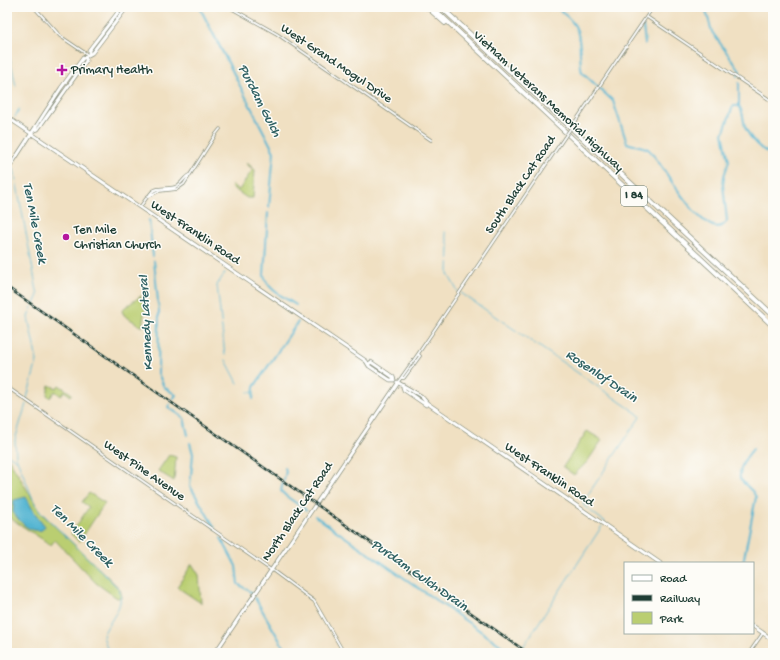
<svg xmlns="http://www.w3.org/2000/svg" width="780" height="660" viewBox="0 0 780 660" font-family="'Gochi Hand',sans-serif">
	<rect width="100%" height="100%" fill="#fdfcf7"/>
	<filter id="ink" filterUnits="userSpaceOnUse"><feTurbulence type="fractalNoise" baseFrequency=".025" numOctaves="2"/><feDisplacementMap in="SourceGraphic" scale="8" xChannelSelector="R" yChannelSelector="G"/><feConvolveMatrix kernelMatrix="1 2 1 2 8 2 1 2 1" color-interpolation-filters="sRGB"/></filter>
	<filter id="wash" filterUnits="userSpaceOnUse"><feTurbulence type="fractalNoise" baseFrequency=".012" numOctaves="4" result="noise"/><feDisplacementMap in="SourceGraphic" scale="16" xChannelSelector="R" yChannelSelector="G"/><feGaussianBlur stdDeviation="0.9" result="paint"/><feColorMatrix in="noise" values="0 0 0 0 0 0 0 0 0 0 0 0 0 0 0 0 0 1.4 0 .05"/><feComposite in="paint" operator="in"/></filter>
	<g filter="url(#wash)">
		<rect width="100%" height="100%" fill="#f0e0c2"/>
		<path fill="#bace71" stroke="#6c8652" d="M247,163L255,170L253,198H247L231,187L232,185L239,190L253,169L246,164Z
			M141,296L143,297L145,309L142,327L124,315L122,311L124,308Z
			M49,385L56,388L59,385L72,394L71,396L64,391L61,396L55,391L50,398L47,395Z
			M587,431L602,440L587,462L574,475L563,467Z
			M169,455L176,457L174,481L158,471Z
			M7,456L41,513L111,580L120,589L122,597L117,598L96,583L55,540L51,545L7,516Z
			M89,493L105,503L79,542L71,534L89,507L82,502Z
			M192,564L199,575L201,603L177,587Z"/>
		<path fill="#54b5d2" stroke="#3a7983" d="M26,497L34,512L45,526L42,530C29,533 19,521 13,512L14,500Z"/>
		<g fill="none" stroke-linecap="round" stroke-linejoin="round">
			<path stroke="#54b5d2" stroke-width="1" d="M7,45L16,86
				M15,117L19,109
				M7,129L10,124
				M7,137L11,158
				M14,169L36,286L38,295L34,304
				M445,232L449,247L448,274L458,292
				M461,293L638,414L640,417L583,502L584,506L605,522
				M225,355L217,285L225,273
				M226,360L238,383
				M248,392L253,393
				M27,398L37,361L28,317L32,307
				M26,404L15,440L16,457L35,504L41,512L119,589C125,609 109,619 103,636L107,648L112,653
				M7,454L16,460
				M523,647L602,526
				M519,653L521,650"/>
			<path stroke="#54b5d2" stroke-width="2" d="M479,7L485,9L491,7
				M555,7C575,21 580,28 580,54C581,60 580,67 582,72L613,101L627,143C634,146 642,145 648,149C659,156 707,251 727,221L723,185L724,176L729,161L723,134L733,106H739C744,113 743,120 745,127C751,140 760,150 773,155
				M705,7L712,32L740,71L738,76
				M201,10L274,152L269,207
				M643,26L645,44
				M739,83V106
				M268,213L264,275C267,290 284,297 296,305
				M149,220L153,256
				M154,261L159,311L158,373L164,387L176,395L173,399
				M253,399L254,387L298,322
				M170,404L168,407L184,418L188,435
				M190,443L193,454L190,486L215,528
				M284,480L286,471L285,468
				M283,482L281,491L286,496L306,510
				M315,516L512,653
				M221,538L236,566L238,584L252,593
				M743,563L756,497L753,492L740,479C739,466 745,459 753,449
				M255,598L287,653"/>
		</g>
	</g>
	<g filter="url(#ink)">
		<g fill="none" stroke-linecap="round" stroke-linejoin="round">
			<g stroke="#888e7b" stroke-width="3.5">
				<path id="minor" d="M34,7L60,36L88,55
					M229,7L277,34L431,140
					M647,17L773,102
					M575,122L653,7
					M216,134L220,129
					M189,175C184,177 182,184 175,187C166,190 154,185 149,196L159,191L177,189L184,184L216,134L193,170
					M140,207L148,196
					M418,354L564,138
					M398,382L418,354L420,356L404,378H401
					M7,387L271,570
					M272,570L314,601L344,653
					M749,653L763,633"/>
			</g>
			<g stroke="#888e7b" stroke-width="4.5">
				<path id="major" d="M89,53V50L122,7
					M7,117L366,361L369,366L390,380H394L393,377L371,362L369,364
					M35,130L38,129L86,61V58
					M7,171L61,88L83,58L92,53L127,7
					M397,382L421,396L427,403L426,405L404,390L403,387
					M427,403L660,563
					M753,626L773,640
					M215,653L398,383"/>
			</g>
			<g stroke="#888e7b" stroke-width="5.5">
				<path id="highway" d="M427,7L445,23
					M432,7L773,326
					M441,7L773,315"/>
			</g>
			<use href="#minor" stroke="#fff" stroke-width="2"/>
			<use href="#major" stroke="#fff" stroke-width="3"/>
			<use href="#highway" stroke="#fff" stroke-width="4"/>
			<g stroke="#1f3d34" stroke-width="2.5">
				<path id="rail" d="M7,287L528,653"/>
			</g>
			<use href="#rail" stroke="#fdfcf7" stroke-width="1" stroke-dasharray="3" stroke-linecap="butt"/>
			<g stroke="#888e7b" stroke-width="3.5" stroke-linecap="butt">
				<path id="minor-bridge" d="M564,138L575,122"/>
			</g>
			<use href="#minor-bridge" stroke="#fff" stroke-width="2"/>
		</g>
	</g>
	<g fill="#b5179e" stroke="#fdfcf7" stroke-width="1.5">
		<path d="M60 64h4v4h4v4h-4v4h-4v-4h-4v-4h4z"/>
		<circle cx="66" cy="237" r="4"/>
	</g>
	<g text-anchor="middle" dominant-baseline="central" stroke-width="3" stroke-linejoin="round" paint-order="stroke">
		<rect fill="#fdfcf7" stroke="#62766e" stroke-width="1" x="621" y="186" width="26" height="20" rx="3"/>
		<g font-size="12" font-weight="bold" fill="#1f3d34">
			<text x="634" y="196">I 84</text>
		</g>
		<g font-size="13" fill="#1f3d34" stroke="#fdfcf7">
			<text transform="translate(336 64) rotate(34)">West Grand Mogul Drive</text>
			<text transform="translate(548 102) rotate(43)">Vietnam Veterans Memorial Highway</text>
			<text transform="translate(521 185) rotate(-56)">South Black Cat Road</text>
			<text transform="translate(195 233) rotate(34)">West Franklin Road</text>
			<text transform="translate(144 471) rotate(35)">West Pine Avenue</text>
			<text transform="translate(549 475) rotate(34)">West Franklin Road</text>
			<text transform="translate(298 512) rotate(-56)">North Black Cat Road</text>
		</g>
		<g font-size="13" fill="#1f3d34" stroke="#fdfcf7" text-anchor="start">
			<text x="71" y="70">Primary Health</text>
			<text x="74" y="230">Ten Mile<tspan x="74" dy="15">Christian Church</tspan></text>
		</g>
		<g font-size="14" font-style="italic" fill="#2f6163" stroke="#fdfcf7">
			<text transform="translate(259 101) rotate(63)">Purdam Gulch</text>
			<text transform="translate(34 223) rotate(79)">Ten Mile Creek</text>
			<text transform="translate(147 323) rotate(-93)">Kennedy Lateral</text>
			<text transform="translate(601 377) rotate(34)">Rosenlof Drain</text>
			<text transform="translate(81 536) rotate(45)">Ten Mile Creek</text>
			<text transform="translate(419 576) rotate(35)">Purdam Gulch Drain</text>
		</g>
	</g>
	<rect width="780" height="660" fill="none" stroke="#fdfcf7" stroke-width="24"/>
	<rect x="624" y="562" width="130" height="72" fill="#fdfcf7" stroke="#a4b0a9"/>
	<rect x="632" y="575" width="20" height="6" fill="#ffffff" stroke="#a4b0a9"/>
	<text x="660" y="582" font-size="12" fill="#1f3d34">Road</text>
	<rect x="632" y="595" width="20" height="6" fill="#1f3d34" stroke="#a4b0a9"/>
	<text x="660" y="602" font-size="12" fill="#1f3d34">Railway</text>
	<rect x="632" y="612" width="20" height="12" fill="#bace71" stroke="#a4b0a9"/>
	<text x="660" y="622" font-size="12" fill="#1f3d34">Park</text>
</svg>
